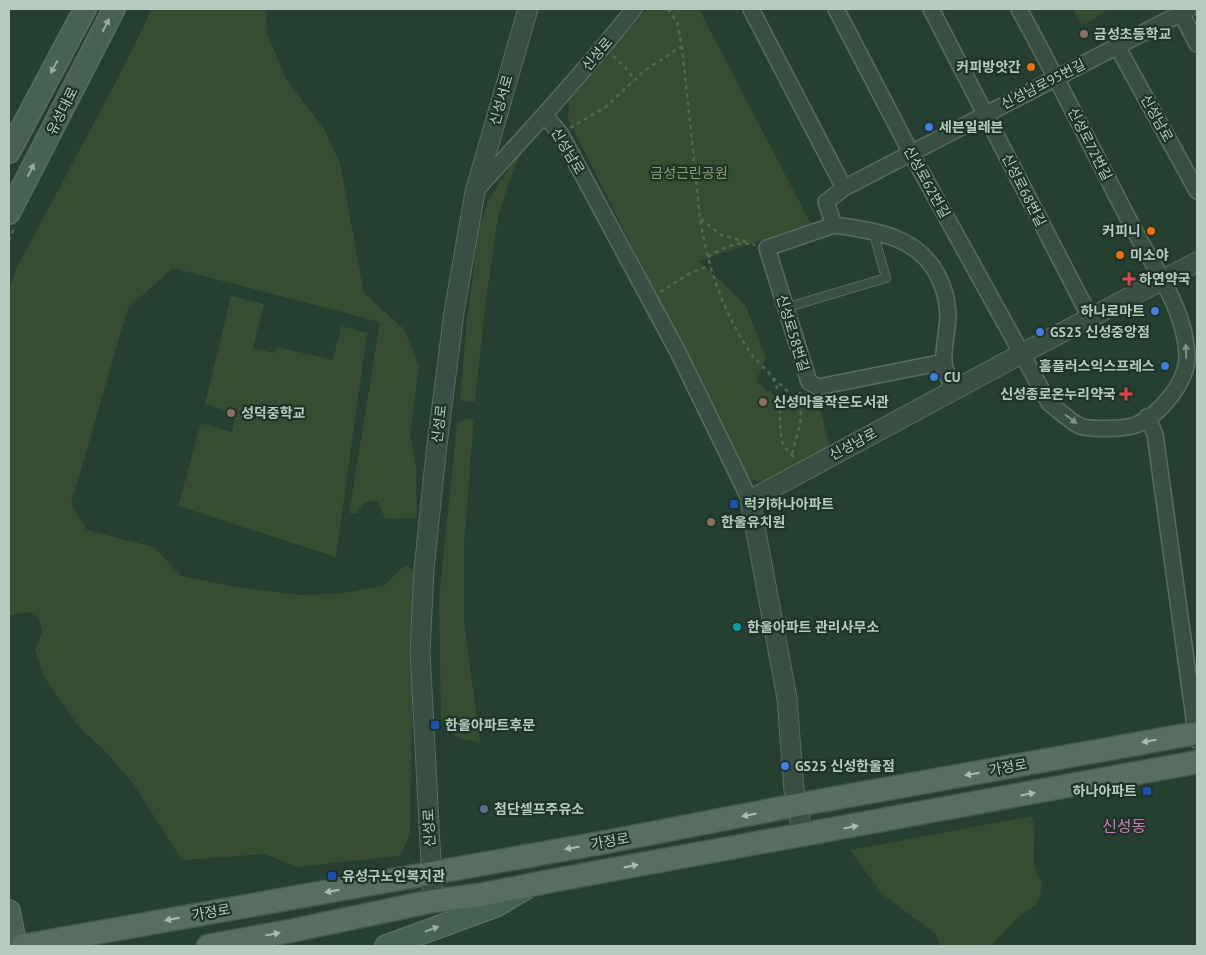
<svg xmlns="http://www.w3.org/2000/svg" width="1206" height="955" viewBox="0 0 1206 955" font-family="'PT Sans','Noto Sans KR',sans-serif">
	<rect width="100%" height="100%" fill="#253f31"/>
	<path fill="#364d31" d="M152,9H266L267,32L286,79L324,129L340,163L364,293L404,329L419,366L410,434L416,466L417,518L385,519L378,501L364,502L357,513H349L380,322L173,268L128,308L71,504L87,530L154,547L181,576L236,587L301,595L344,593L385,585L405,565L417,572L413,658L410,835L400,856L296,867L265,854L182,860L134,785L105,751L79,727L44,677L35,650L42,632L39,618L28,612L9,615V290L17,267L119,76Z
		M647,9H699L811,224L699,261L745,304L766,358L756,382L779,399L817,396L830,448L763,482L749,479L568,119L569,101Z
		M1073,9H1109L1082,26Z
		M523,147L508,185L498,217L485,307L475,401L464,402L460,399L467,319L479,228L489,199Z
		M231,296L264,304L253,348L275,353L277,347L333,360L341,326L367,333L336,557L178,506L201,423L232,432L236,414L205,404Z
		M474,418L464,544V621L480,742C456,739 455,738 441,718L439,599L457,424L465,419Z
		M1032,816L1035,832L1033,858L1037,874L1042,883L1040,895L1036,905L1014,921L998,939L989,946H940L936,934L882,894L850,850Z"/>
	<g fill="none" stroke-linecap="round" stroke-linejoin="round">
		<g stroke="#576d61" stroke-width="10">
			<path id="service" d="M785,308L886,278L873,231"/>
		</g>
		<g stroke="#576d61" stroke-width="18">
			<path id="minor" d="M751,9L844,188L826,202L834,225C874,231 916,235 937,274C944,288 947,298 948,315C948,330 943,346 944,361C944,370 950,381 953,390
				M836,9L911,153L1049,403C1057,409 1071,422 1080,426C1092,430 1124,429 1136,425C1160,415 1188,381 1187,355C1185,307 1152,265 1131,224C1094,152 1058,80 1019,9
				M931,9L1090,317
				M1181,13L1197,44
				M1117,46L1197,191
				M545,116L560,133L679,354L750,500
				M844,188L1189,9
				M476,190C530,131 584,72 634,9
				M834,225L767,248L809,382L818,387L944,362
				M1147,417L1155,434L1197,740"/>
		</g>
		<g stroke="#576d61" stroke-width="21">
			<path id="tertiary" d="M803,836L794,791L787,698L750,500L1021,354L1197,262
				M433,901L420,652L424,570L436,453L454,312L475,192L528,9"/>
		</g>
		<g stroke="#576d61" stroke-width="24">
			<path id="secondary" d="M9,152L85,9
				M9,213L114,9
				M9,911L16,946
				M386,946L496,906L528,887"/>
		</g>
		<g stroke="#465b50" stroke-width="25">
			<path id="primary" d="M22,946L606,842L797,805L1197,733
				M208,946L290,931L433,901L480,895L561,879L1197,762"/>
		</g>
		<path stroke="#516852" stroke-width="2.5" stroke-dasharray="4 4" stroke-linecap="butt" d="M668,9L677,22L682,46L700,218C707,265 723,311 749,351C756,361 766,368 772,377C783,393 778,423 782,441C783,447 792,454 795,459
			M613,56L625,67L635,80
			M570,128L606,107L644,71L682,46
			M701,219L721,235L747,242
			M9,241L14,228
			M708,257C722,248 738,240 755,245
			M660,292L692,272L710,266
			M773,378L794,397
			M792,454L800,424L801,409L794,397L801,392"/>
		<use href="#service" stroke="#394f43" stroke-width="8"/>
		<use href="#minor" stroke="#394f43" stroke-width="15"/>
		<use href="#tertiary" stroke="#394f43" stroke-width="19"/>
		<use href="#secondary" stroke="#476255" stroke-width="21"/>
		<use href="#primary" stroke="#576f62" stroke-width="22"/>
	</g>
	<defs><path id="oneway-solid" d="M-6-.8H1V-3.2L6.5 0L1 3.2V.8H-6Z" transform="scale(1.25)"/></defs>
	<g fill="#95aba0">
		<use href="#oneway-solid" transform="translate(106 25) rotate(-63)"/>
		<use href="#oneway-solid" transform="translate(54 67) rotate(118)"/>
		<use href="#oneway-solid" transform="translate(31 170) rotate(-63)"/>
		<use href="#oneway-solid" transform="translate(432 929) rotate(-20)"/>
	</g>
	<g fill="#7e9388">
		<use href="#oneway-solid" transform="translate(1186 351) rotate(-92)"/>
		<use href="#oneway-solid" transform="translate(1071 419) rotate(37)"/>
	</g>
	<g fill="#a8bcb2">
		<use href="#oneway-solid" transform="translate(1149 741) rotate(170)"/>
		<use href="#oneway-solid" transform="translate(972 774) rotate(170)"/>
		<use href="#oneway-solid" transform="translate(1028 794) rotate(-11)"/>
		<use href="#oneway-solid" transform="translate(749 815) rotate(169)"/>
		<use href="#oneway-solid" transform="translate(851 827) rotate(-11)"/>
		<use href="#oneway-solid" transform="translate(572 848) rotate(171)"/>
		<use href="#oneway-solid" transform="translate(631 866) rotate(-11)"/>
		<use href="#oneway-solid" transform="translate(332 891) rotate(170)"/>
		<use href="#oneway-solid" transform="translate(172 919) rotate(170)"/>
		<use href="#oneway-solid" transform="translate(273 934) rotate(-11)"/>
	</g>
	<g fill="#8d6e63" stroke="#1e3428" stroke-width="2">
		<circle cx="1084" cy="34" r="5"/>
		<circle cx="763" cy="402" r="5"/>
		<circle cx="231" cy="413" r="5"/>
		<circle cx="711" cy="522" r="5"/>
	</g>
	<g fill="#e8710a" stroke="#1e3428" stroke-width="2">
		<circle cx="1031" cy="67" r="5"/>
		<circle cx="1151" cy="231" r="5"/>
		<circle cx="1120" cy="255" r="5"/>
	</g>
	<g fill="#3f7fe0" stroke="#1e3428" stroke-width="2">
		<circle cx="929" cy="127" r="5"/>
		<circle cx="1155" cy="311" r="5"/>
		<circle cx="1040" cy="332" r="5"/>
		<circle cx="1165" cy="366" r="5"/>
		<circle cx="934" cy="377" r="5"/>
		<circle cx="785" cy="766" r="5"/>
	</g>
	<g fill="#e0444e" stroke="#1e3428" stroke-width="2">
		<path d="M1126.5 271.5h5v5h5v5h-5v5h-5v-5h-5v-5h5z"/>
		<path d="M1123.5 386.5h5v5h5v5h-5v5h-5v-5h-5v-5h5z"/>
	</g>
	<g fill="#1a4fb4" stroke="#1e3428" stroke-width="2">
		<rect x="729" y="499" width="10" height="10" rx="2.5"/>
		<rect x="430" y="720" width="10" height="10" rx="2.5"/>
		<rect x="1142" y="786" width="10" height="10" rx="2.5"/>
		<rect x="327" y="871" width="10" height="10" rx="2.5"/>
	</g>
	<circle fill="#0f9aa8" stroke="#1e3428" stroke-width="2" cx="737" cy="627" r="5"/>
	<circle fill="#5c6f8a" stroke="#1e3428" stroke-width="2" cx="484" cy="809" r="5"/>
	<g text-anchor="middle" dominant-baseline="central" stroke-width="4.5" stroke-linejoin="round" paint-order="stroke">
		<g font-size="14" font-weight="bold" fill="#b6cac0" stroke="#1e3428" text-anchor="start">
			<text x="1094" y="34">금성초등학교</text>
			<text x="1021" y="67" text-anchor="end">커피방앗간</text>
			<text x="939" y="127">세븐일레븐</text>
			<text x="1141" y="231" text-anchor="end">커피니</text>
			<text x="1130" y="255">미소야</text>
			<text x="1139" y="279">하연약국</text>
			<text x="1145" y="311" text-anchor="end">하나로마트</text>
			<text x="1050" y="332">GS25 신성중앙점</text>
			<text x="1155" y="366" text-anchor="end">홈플러스익스프레스</text>
			<text x="944" y="377">CU</text>
			<text x="1116" y="394" text-anchor="end">신성종로온누리약국</text>
			<text x="773" y="402">신성마을작은도서관</text>
			<text x="241" y="413">성덕중학교</text>
			<text x="744" y="504">럭키하나아파트</text>
			<text x="721" y="522">한울유치원</text>
			<text x="747" y="627">한울아파트 관리사무소</text>
			<text x="445" y="725">한울아파트후문</text>
			<text x="795" y="766">GS25 신성한울점</text>
			<text x="1137" y="791" text-anchor="end">하나아파트</text>
			<text x="494" y="809">첨단셀프주유소</text>
			<text x="342" y="876">유성구노인복지관</text>
		</g>
		<g font-size="14" fill="#b6cac0" stroke="#1e3428">
			<text transform="translate(597 54) rotate(-50)">신성로</text>
			<text transform="translate(1043 84) rotate(-27)">신성남로95번길</text>
			<text transform="translate(501 100) rotate(-74)">신성서로</text>
			<text transform="translate(62 111) rotate(-63)">유성대로</text>
			<text transform="translate(1157 118) rotate(61)">신성남로</text>
			<text transform="translate(1090 144) rotate(63)">신성로72번길</text>
			<text transform="translate(568 151) rotate(59)">신성남로</text>
			<text transform="translate(927 182) rotate(61)">신성로62번길</text>
			<text transform="translate(1024 190) rotate(63)">신성로68번길</text>
			<text transform="translate(793 333) rotate(73)">신성로58번길</text>
			<text transform="translate(439 424) rotate(-83)">신성로</text>
			<text transform="translate(853 444) rotate(-28)">신성남로</text>
			<text transform="translate(1008 767) rotate(-10)">가정로</text>
			<text transform="translate(429 828) rotate(-93)">신성로</text>
			<text transform="translate(610 841) rotate(-10)">가정로</text>
			<text transform="translate(211 912) rotate(-10)">가정로</text>
		</g>
		<g font-size="14" fill="#959a6d" stroke="#1e3428">
			<text x="689" y="173">금성근린공원</text>
		</g>
		<g font-size="16" fill="#d776b9" stroke="#1e3428">
			<text x="1124" y="826">신성동</text>
		</g>
	</g>
	<rect width="1206" height="955" fill="none" stroke="#b6cac0" stroke-width="20"/>
</svg>
